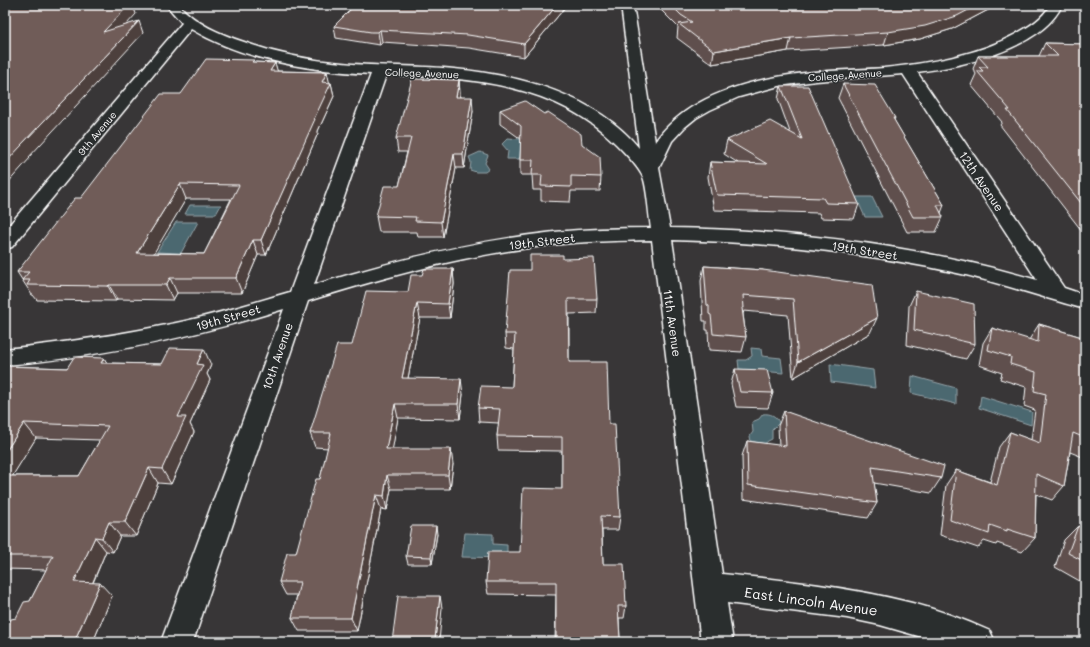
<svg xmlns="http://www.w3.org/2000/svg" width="1090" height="647" viewBox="0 0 1090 647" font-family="Mali,sans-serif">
	<rect width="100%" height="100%" fill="#383637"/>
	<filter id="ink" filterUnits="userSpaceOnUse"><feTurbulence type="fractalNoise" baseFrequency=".025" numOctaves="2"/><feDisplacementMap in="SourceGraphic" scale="8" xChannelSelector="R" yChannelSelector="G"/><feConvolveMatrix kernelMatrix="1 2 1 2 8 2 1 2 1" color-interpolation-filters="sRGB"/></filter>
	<g filter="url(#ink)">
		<path fill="#4c6770" stroke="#94a4a9" d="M508,138L520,139L525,143L529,154L519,158V159H507L508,151L502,144Z
			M480,152L488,155L485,163L489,169L485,172H476L470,170L471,162L469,157Z
			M856,197H872L882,217H865Z
			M190,205H221L216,214H185Z
			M176,222H198L181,253L157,252Z
			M751,348L761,349L762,356L781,358L783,373L739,369L738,360H746L752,356Z
			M830,364L873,370L875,388L831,382Z
			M912,376L956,388V404L911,393Z
			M981,396L1032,412L1031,425L979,408Z
			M763,414C770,413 777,416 779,423L772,430V439L768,441L763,445L751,442L750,436L753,432L752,422L759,419Z
			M465,533L493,534V544L507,545V558L462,557Z"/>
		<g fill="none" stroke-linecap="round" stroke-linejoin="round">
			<g stroke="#fff" stroke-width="3">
				<path id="minor" d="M166,5H179C196,24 220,34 244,42C276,54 308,60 342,63C379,67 417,65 454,69C520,75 595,95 639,148L621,5H633L655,142C687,95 752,79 805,73C832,70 858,70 884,68C929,63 975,56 1016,34C1028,27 1043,19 1050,5H1062C1042,49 960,67 917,72L1064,288L1085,295V309C1045,298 1006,285 966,275C869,253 771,242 672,240L722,574C786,580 850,587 912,603C939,610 965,620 990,631L995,642H939L880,625L847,618L727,603L733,642H701L652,240C619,241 586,241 552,245C468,254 388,276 308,301L193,642H161L284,309C190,338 103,356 5,365V349C62,343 119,335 176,323C214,315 252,303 290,292L371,74C313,71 242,60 191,29L12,247L5,249V230L182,23ZM903,74L1037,280C918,245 794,230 670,228L659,168L672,141L685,127L696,118L710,110L739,97L779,86L816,81ZM386,75C468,77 555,83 616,144C625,153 637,165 643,177C647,186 649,216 651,228C618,228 586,229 554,232C472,241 392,261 314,285Z"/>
			</g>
			<use href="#minor" fill="#2a2d2e" fill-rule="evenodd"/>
		</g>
		<path fill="#5f4f4d" stroke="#fff" fill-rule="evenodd" d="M355,5H567L524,57L469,48L382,42L380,45L373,44L336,38L334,26Z
			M656,5H993L990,9L952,29L920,39L884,45L788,51L712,64L677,38L678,27Z
			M1045,43L1085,44V235L1000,125L1002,122L971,85L976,74L973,69L978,56H1039Z
			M254,62L275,63L277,71L327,72L329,83H331L334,96L318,131V133L266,255H258L242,293H177L173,300L117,299L116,301L37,300L33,295H32L17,272L81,198L181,94ZM186,199H231L204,254L153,253Z
			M459,80L460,94V97L473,111L464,168H456L443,237H418L417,232H379L376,216L399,186L407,152H398L396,138Z
			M843,84L895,118L894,120L944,205L941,213L943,217L936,232H907L838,98Z
			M781,86L859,204L854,219L821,218L819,213L714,210L708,177L710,162L738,163L724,154L727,140L790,132L778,99Z
			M500,110L582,144L601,177L600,191H571L570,202L541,201V190H533L532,175H520V160L521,139L500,124Z
			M563,259L597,299L596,313L569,314V362L609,424L620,517L618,530H602L603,564L626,606L624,618H619L620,639L619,642H555L556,595L488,594L486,582L520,552L562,489V451L498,450L497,436L499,423L479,422L478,408L512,387L514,349L506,348L505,334L530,270Z
			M704,266L763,270L870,333L793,378L788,315L744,311L743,314L746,337L742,352L709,350L708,330H706V321H703L701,281Z
			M453,269L454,284L450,318H420L408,378L463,394L460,419L398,418L392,449L453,464L450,489H391L387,510L381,509L357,631H299L292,618L297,595H286L279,582L296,553L320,479L328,448L315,447L310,433L352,345L408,292L422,275Z
			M916,291L975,344L966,359L907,345L909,306Z
			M1039,324L1085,338V458L1070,452L1064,486L1052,500L1036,494L1035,538L1022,552L997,543L996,545L984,541L978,548L940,535L946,485L956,470L990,482L999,447L1010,432L1031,440L1035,410L1024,406L1026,387L1000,379L1002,373L979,365L983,343L992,328L1029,340Z
			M104,358L107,363L211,365L207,374L210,380L190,424L194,432L171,484L158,483L136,536H120L113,552L106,551L93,583L112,596L93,642H5L16,618L30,601L46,570L5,569V366L67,368ZM36,438L100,440L79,476H12Z
			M735,369L773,393L768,408L736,407L731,384Z
			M784,411L941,478L931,493L874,483L877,503L868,518L743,499L742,456L747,441L779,446L778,426Z
			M1078,526L1085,530V584L1055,567L1064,540Z
			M437,534L432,564H408L406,556Z"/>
		<path fill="#4e403e" stroke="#fff" d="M125,5H135L136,7L134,8L136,14L108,45L103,32Z
			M557,5H567L524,57V44Z
			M978,5H993L990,9L952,29L920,39L884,45L888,32Z
			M139,21L143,33L29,157L30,158L5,186V163L21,145Z
			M380,30L382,42L380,45L378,32Z
			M791,38L788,51L712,64L714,51Z
			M275,63L279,76L270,71Z
			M327,72L330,85L331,83L334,96L318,131V133L266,255L261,240L314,119L322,82Z
			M459,80L460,94L457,111L456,97Z
			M472,97L473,111L464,168L463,154Z
			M454,154L456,168L443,237L441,222Z
			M180,184L186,199L145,268L137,253Z
			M253,240L258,255L242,293L236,278Z
			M453,269L454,284L450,318L448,304Z
			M170,278L177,293L173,300L166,285Z
			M109,285L117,299L116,301L108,286Z
			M417,303L420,318L405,393L402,378Z
			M877,318L870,333L793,378L798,362Z
			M204,349L211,365L207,374L210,380L190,424L194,432L171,484L162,469L178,417L197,364Z
			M104,358L113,373L101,363Z
			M461,379L463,394L460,419L458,404Z
			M395,404L398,418L390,463L386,449Z
			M24,423L36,438L5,488V453Z
			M451,449L453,464L450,489L448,475Z
			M149,468L158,483L136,536L125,522Z
			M387,475L391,489L387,510L384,496Z
			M376,495L381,509L357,631L351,618Z
			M109,522L120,536L113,552L102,538Z
			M436,526L437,534L432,564L431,557Z
			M95,537L106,551L87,596L74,582Z
			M100,583L112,596L93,642H74Z
			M440,596L442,608L439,642L435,639Z"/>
		<path fill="#6f5c59" stroke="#fff" fill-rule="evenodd" d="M5,5H129L103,32L139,21L21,145H22L5,163Z
			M355,5H557L524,44L468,35L380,30L378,32H371L334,26Z
			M671,5H978L957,16L925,26L888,32L791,38L714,51L679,24L692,22L681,15Z
			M1045,43L1085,44V208L1007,110H1010L977,71H983L979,67H988L978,56H1058Z
			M206,59L254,60L252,62L275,63L270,71L327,72L322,82L331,83L314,119H315L261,240H253L236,278H170L166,285H109L108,286L27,285L30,280H22L29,272H17L75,198H81L161,94H181ZM180,184L239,185L204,254L137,253Z
			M412,79L459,80L456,97H472L463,154H454L441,222L415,221L416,217L376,216L384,186H399L411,138H396Z
			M843,84L875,85L895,118H893L944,205H937L943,217H913Z
			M781,86H808L859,204L826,203L823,198L717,195L710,162L767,164L727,140L770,121L802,139Z
			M525,101L544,114L548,112L581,134L582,144L600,157L601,177L571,176V187L541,186L542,175H532L533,160H520L521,126L500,110Z
			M530,255H563V259L594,258L597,299H568L569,362H607L609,424H615L620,517L601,516L603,564H624L626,606H618L620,639H617V642H556V582H486L488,552H520L523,488L562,489V437L497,436L500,409L478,408L481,386L512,387L515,334H505L510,270H530Z
			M704,266L763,270L872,285L877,318L798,362L793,299L743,295L744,308H742L746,337L713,334L711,315L709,314V306L707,305Z
			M424,269H453L448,304L417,303L402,378L461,379L458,404H395L386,449H451L448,475H387L384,496L376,495L351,618H292L300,582H279L287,553H296L316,479H320L331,433H310L337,345H352L366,291L408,292L411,275H422Z
			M916,291L974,304L975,344L914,330Z
			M1039,324L1085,338V438L1073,433L1064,486L1036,474L1035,538L1007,529V531L990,525L989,534L950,520L956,470L997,485L1010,432L1040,443L1046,394L1034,391L1036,372L1010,364L1011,357L988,350L992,328L1038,342Z
			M170,348L204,349L197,364L203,365L178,417H186L162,469L149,468L125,522H109L102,538L95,537L74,582L100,583L74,642H5V631L11,619L16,618L24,602L30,601L53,556H5V476H79L108,426L24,423L5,453V366L67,368L74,357L104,358L101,363L162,364Z
			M735,369L767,370L773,393L740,392Z
			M784,411L944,466L941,478L872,467L877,503L748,485L747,441L786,446Z
			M411,526H436L431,557L406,556Z
			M1078,526L1085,530V562L1068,553Z
			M398,596H440L435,639L521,642H392Z"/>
	</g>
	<g text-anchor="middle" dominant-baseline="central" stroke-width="3" stroke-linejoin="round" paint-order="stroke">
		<g font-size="10" fill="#fff" stroke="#2a2d2e">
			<text transform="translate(422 73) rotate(2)">College Avenue</text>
			<text transform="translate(845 75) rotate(-4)">College Avenue</text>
			<text transform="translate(97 133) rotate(-50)">9th Avenue</text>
		</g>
		<g font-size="12" fill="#fff" stroke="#2a2d2e">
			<text transform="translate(982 181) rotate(56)">12th Avenue</text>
			<text transform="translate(542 241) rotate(-7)">19th Street</text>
			<text transform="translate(865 250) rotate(9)">19th Street</text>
			<text transform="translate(228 317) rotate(-16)">19th Street</text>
			<text transform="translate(673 323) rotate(82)">11th Avenue</text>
			<text transform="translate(277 356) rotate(-71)">10th Avenue</text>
		</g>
		<g font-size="14" fill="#fff" stroke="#2a2d2e">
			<text transform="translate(811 601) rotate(8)">East Lincoln Avenue</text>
		</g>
	</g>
	<rect width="1090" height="647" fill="none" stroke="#2a2d2e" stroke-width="20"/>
	<rect x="10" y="10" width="1070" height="627" fill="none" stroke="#fff" stroke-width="1.5" filter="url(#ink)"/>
</svg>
